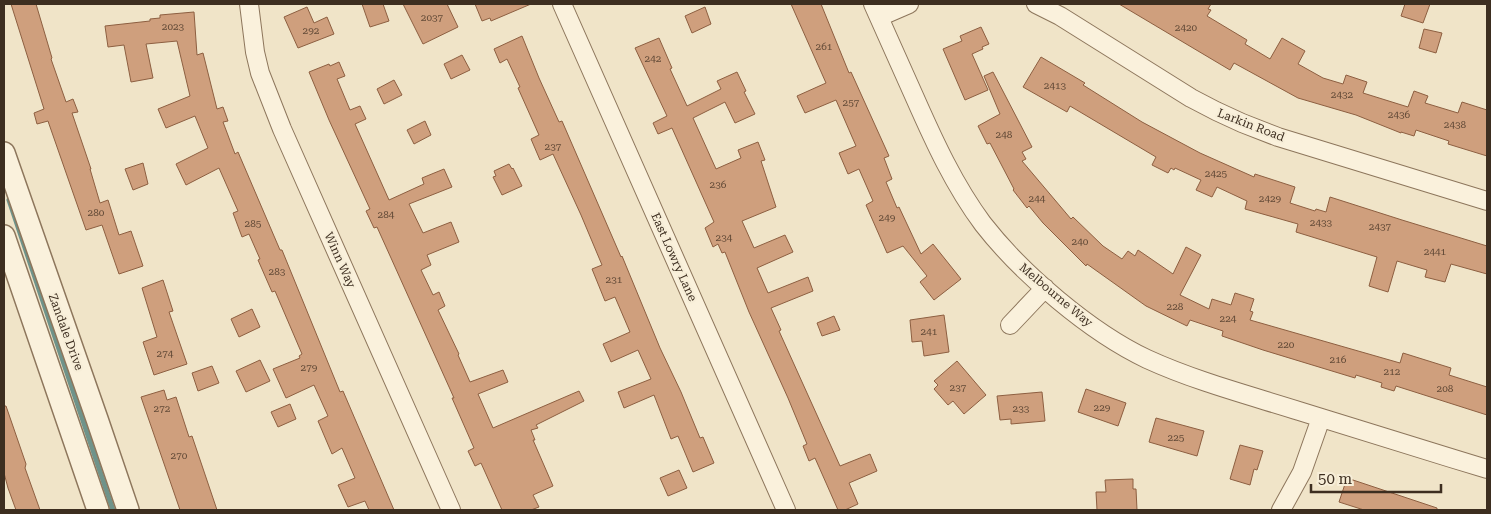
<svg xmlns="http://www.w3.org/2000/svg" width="1491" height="514" viewBox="0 0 1491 514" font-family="'Roboto Serif',serif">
	<rect width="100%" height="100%" fill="#f0e4c8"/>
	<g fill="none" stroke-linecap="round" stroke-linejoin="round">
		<path stroke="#6f938a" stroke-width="5" d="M9,200L113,510"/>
	</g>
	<path fill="#cf9f7d" stroke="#8d5f41" d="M11,4H36L52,58L51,59L66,102L73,99L78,112L72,113L91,169H90L100,203L108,200L119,235L131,231L143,266L119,274L102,225L86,230L49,124L48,121L37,124L34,113L44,109Z
		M362,4H383L389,21L370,27Z
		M403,4H447L458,27L423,44Z
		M475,4H531L491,21L490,18L482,21Z
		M791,4H821L849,73L851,72L889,156L884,158L892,179L886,182L897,208L899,207L921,254L933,244L961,279L934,300L920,282L927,276L903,246L887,253L866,205L873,201L859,169L848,174L839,153L856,146L836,100L805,113L797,96L826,83Z
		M1119,4H1211L1208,9L1211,10L1207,16L1247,40L1245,44L1270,59L1282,38L1305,51L1298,64L1323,78L1343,84L1346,75L1367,82L1363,93L1408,107L1414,91L1428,96L1425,103L1458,113L1462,102L1487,110V156L1448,144L1449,141L1416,130L1414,136L1401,132V133L1356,115L1298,98L1234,63L1230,70Z
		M1405,4H1430L1423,23L1401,16Z
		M307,7L314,23L327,17L334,34L298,48L284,17Z
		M705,7L711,24L692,33L685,16Z
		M194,12L197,55L203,53L217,109L223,107L228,121L223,122L235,154L238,152L280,250H282L340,392L343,391L394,510H369L365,501L348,507L338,485L355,478L342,448L332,454L318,421L328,416L314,385L286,398L273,369L300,358L299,356L302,354L275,291L272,292L258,260L260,259L249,234L242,237L233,213L238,211L219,168L186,185L176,164L208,148L195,116L166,128L158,109L190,96L177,41L146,44L153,78L131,82L124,45L108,47L105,26L150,21V19L160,18V15Z
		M981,27L989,44L982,47L983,49L972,54L988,90L965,100L943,49L962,41L960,36Z
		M1424,29L1442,33L1436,53L1419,48Z
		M522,36L539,78L559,122L562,121L621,257L622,256L660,348L681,392L700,438L703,437L714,463L693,472L678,436L671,439L654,395L624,408L618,392L651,379L638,350L611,362L603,344L630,332L615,297L605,301L592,269L602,265L581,215L553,154L540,160L531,139L539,135L518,88L520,87L507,59L500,63L494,49Z
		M659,38L672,68L670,69L687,106L721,89L717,81L737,72L746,91L744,92L755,114L735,123L725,102L693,118L716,169L741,158L738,150L758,142L765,160L761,161L776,207L742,221L754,248L785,235L793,252L757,268L768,293L808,277L813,291L771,308L781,330L779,331L840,466L870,454L877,471L849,483L858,504L845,510H838L815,458L809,461L803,446L807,444L788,398L749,312L725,252L722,253L718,244L713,247L705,228L714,222L672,128L658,134L653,123L667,116L635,48Z
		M462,55L470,70L451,79L444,64Z
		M1041,57L1085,83L1083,85L1142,122L1200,153L1254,177L1255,174L1295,187L1290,203L1315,211L1316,209L1326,212L1330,197L1402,220L1487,246V274L1451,264L1445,282L1425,277L1427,270L1397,261L1388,292L1369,286L1377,257L1296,232L1298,224L1245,209L1247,201L1217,187L1212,197L1196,190L1201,180L1175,168L1174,170L1171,168L1168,173L1152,165L1156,157L1070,106L1067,112L1023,87Z
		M339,62L345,76L337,79L350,110L360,106L366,119L355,124L389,200L424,184L422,178L444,169L452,187L409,204L423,233L451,222L459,242L427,255L431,265L421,270L433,295L439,292L445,306L438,310L459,354L458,355L470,382L503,370L508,382L478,394L493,428L579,391L584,401L536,425L538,428L531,430L535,440H533L553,486L533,495L539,507L531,510H502L481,463L475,466L468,451L474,448L452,398H454L391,258L377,227L374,228L366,211L370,209L329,120L309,72L329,64L330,66Z
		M993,72L1032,147L1022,152L1026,159L1022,161L1071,219L1073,217L1103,246L1122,259L1128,251L1135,256L1138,250L1173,274L1186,247L1201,255L1180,295L1209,309L1212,299L1231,305L1235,293L1254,299L1250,311L1253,312L1250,320L1400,363L1403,353L1451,368L1449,375L1487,387V415L1396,386L1394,391L1381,387L1382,383L1356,375L1355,378L1263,350L1222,336L1223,331L1190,320L1187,326L1146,306L1087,264L1086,266L1043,223L1029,206L1027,208L1013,190L1014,189L990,143L987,144L978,126L1000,114L984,76Z
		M394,80L402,95L384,104L377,89Z
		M425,121L431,135L414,144L407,130Z
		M143,163L148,184L133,190L125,169Z
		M509,164L512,169L513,168L522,186L502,195L493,177L496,176L494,171Z
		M163,280L173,311L169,312L187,364L154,375L143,342L157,337L142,288Z
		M252,309L260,327L239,337L231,319Z
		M944,315L949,352L924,356L922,341L912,342L910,320Z
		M834,316L840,330L822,336L817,323Z
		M260,360L270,381L246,392L236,371Z
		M957,361L986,395L964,414L953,401L948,405L934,389L938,385L934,381Z
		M212,366L219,383L198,391L192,373Z
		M1086,389L1126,403L1118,426L1078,412Z
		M164,390L167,400L176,397L189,437L192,436L217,510H180L141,397Z
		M1042,392L1045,421L1011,424V419L1000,420L997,396Z
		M290,404L296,419L278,427L271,412Z
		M4,406H6L26,464L25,468L40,510H16L8,488L4,473Z
		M1156,418L1204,431L1197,456L1149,442Z
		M1240,445L1263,451L1257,470L1254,469L1250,485L1230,479Z
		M679,470L687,488L668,496L660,478Z
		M1347,478L1437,508V510H1364L1339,502Z
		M1133,479V489H1136L1137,510H1097L1096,492H1106L1105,480Z"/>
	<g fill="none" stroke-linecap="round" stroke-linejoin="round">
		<g stroke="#8d765c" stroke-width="20">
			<path id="minor" d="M249,4L255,52L260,73L282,129L451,510
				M562,4L786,510
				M873,4C887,35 901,66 915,98C934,141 954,185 983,224C1022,274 1090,332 1147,359C1195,381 1248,395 1299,411C1361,430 1424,450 1487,469
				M1036,4L1060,16L1191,98L1216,111L1242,123L1278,137L1487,201
				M879,17L909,4
				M1010,325L1045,288
				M1281,510L1302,472L1321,418"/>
		</g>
		<g stroke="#8d765c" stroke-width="24">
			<path id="tertiary" d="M4,153L97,419L128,510
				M4,236L98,510"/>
		</g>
		<use href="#minor" stroke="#faf1dc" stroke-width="18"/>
		<use href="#tertiary" stroke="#faf1dc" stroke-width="21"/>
	</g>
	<g text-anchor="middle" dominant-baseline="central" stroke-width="4.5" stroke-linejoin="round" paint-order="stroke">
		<g font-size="10" fill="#624a37">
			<text x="432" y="17">2037</text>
			<text x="173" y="26">2023</text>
			<text x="1186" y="27">2420</text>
			<text x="311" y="30">292</text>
			<text x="824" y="46">261</text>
			<text x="653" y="58">242</text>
			<text x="1055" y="85">2413</text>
			<text x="1342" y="94">2432</text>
			<text x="851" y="102">257</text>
			<text x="1399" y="114">2436</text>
			<text x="1455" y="124">2438</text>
			<text x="1004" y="134">248</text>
			<text x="553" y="146">237</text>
			<text x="1216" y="173">2425</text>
			<text x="718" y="184">236</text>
			<text x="1037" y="198">244</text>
			<text x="1270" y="198">2429</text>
			<text x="96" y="212">280</text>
			<text x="386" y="214">284</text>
			<text x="887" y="217">249</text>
			<text x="1321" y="222">2433</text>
			<text x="253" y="223">285</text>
			<text x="1380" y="226">2437</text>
			<text x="724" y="237">234</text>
			<text x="1080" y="241">240</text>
			<text x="1435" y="251">2441</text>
			<text x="277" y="271">283</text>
			<text x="614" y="279">231</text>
			<text x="1175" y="306">228</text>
			<text x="1228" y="318">224</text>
			<text x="929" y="331">241</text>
			<text x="1286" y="344">220</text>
			<text x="165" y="353">274</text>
			<text x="1338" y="359">216</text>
			<text x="309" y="367">279</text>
			<text x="1392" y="371">212</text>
			<text x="958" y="387">237</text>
			<text x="1445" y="388">208</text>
			<text x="1102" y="407">229</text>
			<text x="162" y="408">272</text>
			<text x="1021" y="408">233</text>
			<text x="1176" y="437">225</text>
			<text x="179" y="455">270</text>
		</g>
		<g font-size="12" fill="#3d2e20" stroke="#f7eed8">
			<text transform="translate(1251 125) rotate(21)">Larkin Road</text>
			<text transform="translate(674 257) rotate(66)">East Lowry Lane</text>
			<text transform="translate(340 260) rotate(66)">Winn Way</text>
			<text transform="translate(1056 295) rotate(40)">Melbourne Way</text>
			<text transform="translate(66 332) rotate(70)">Zandale Drive</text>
		</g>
	</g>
	<rect width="1491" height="514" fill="none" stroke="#3d2e20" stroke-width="10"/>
	<path d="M1311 484v8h130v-8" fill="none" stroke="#3d2e20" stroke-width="2.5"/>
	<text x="1318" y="484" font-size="15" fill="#3d2e20" stroke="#f7eed8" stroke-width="4" paint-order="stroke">50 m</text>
</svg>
